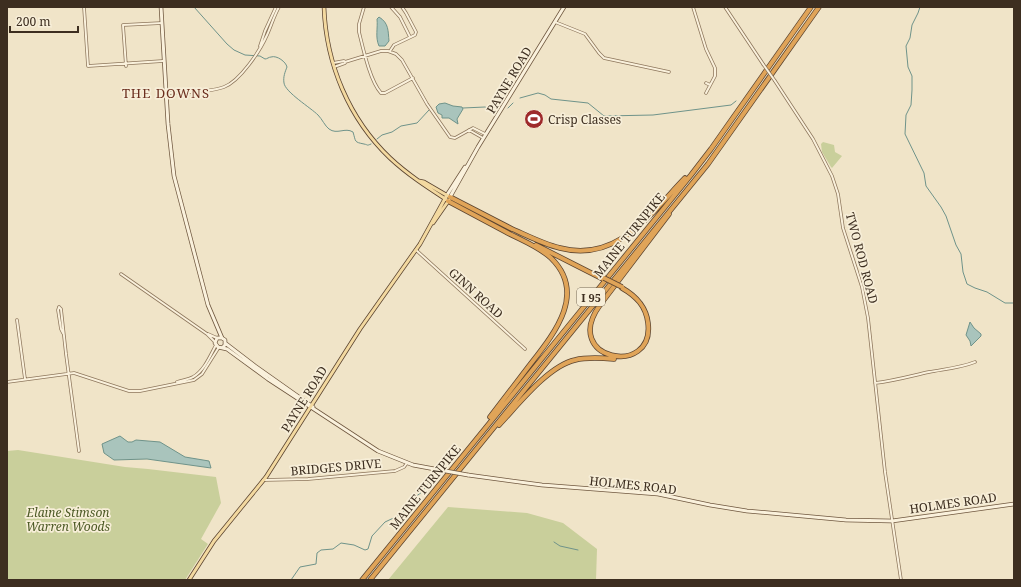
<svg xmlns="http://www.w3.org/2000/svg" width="1021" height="587" viewBox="0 0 1021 587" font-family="'Noto Serif',serif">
	<rect width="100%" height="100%" fill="#f0e4c8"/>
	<path fill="#c9cf9b" d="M823,142L834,145L835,152L842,156L832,168L831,167L822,152L821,144Z
		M18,450L125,467L148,469L216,477L221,503L201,539L208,544L185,580H7V451Z
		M448,507L527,513L563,523L597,549L596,580H388Z"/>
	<path fill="#a9c4bc" stroke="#6f938a" d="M379,17C389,23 388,31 389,41L385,46H379C375,37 378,28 377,19Z
		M445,103L453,106L462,107L463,109L457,119L458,124L449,118H442V115L438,113L436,107L439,104Z
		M970,322L974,328L981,334V336L971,346L970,341L966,335Z
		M120,436L128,442H132L136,440L160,442L185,457L209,461L211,468L147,459L114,460L104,453L102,444Z"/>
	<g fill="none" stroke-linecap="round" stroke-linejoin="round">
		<path stroke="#6f938a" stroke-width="1" d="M194,7L227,44L234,50L245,55L260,56L265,59C267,59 269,57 271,57C277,55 286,62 287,67C285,72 283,77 284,83C285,92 311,108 318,115C322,119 325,126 329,129C337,135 345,127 353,132C356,142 354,142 364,144C369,145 366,146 371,144
			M920,7L918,13L912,25L910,38L906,46L908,67L912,76V90L911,105L906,115L905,134L924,173L926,186L941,207L946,216L956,245L961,254L963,272L967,284L975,288L987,292L1005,303H1014
			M520,98L538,93L545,95L551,99L588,103L604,116L653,115L731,105L736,101
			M463,108L485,107L490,109L501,105
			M508,108L513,103
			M377,139L382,135L392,132L401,126L417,123L429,110
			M554,542L560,546L578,550
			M291,580L300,567L316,564L317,553L321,550L333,549L341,543L354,545L365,550L368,549L372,536L385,522L400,515L405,510L411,500L422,492L431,479"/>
		<g stroke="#8d765c" stroke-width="3.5">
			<path id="street" d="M84,7L88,66L163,61
				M364,7L359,24V32C363,48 370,81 381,93H385L413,78
				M391,7L400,17L410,37
				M693,7L706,49L715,68V76L706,93
				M725,7L763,64
				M555,22L585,34L599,53L604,58L669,72
				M260,46L265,31L276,7
				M390,51L394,45L415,35L416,32L406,13L402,7
				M333,63L344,61L345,62
				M126,66L123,25L162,23
				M334,67L345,63V62L381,51H388L396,54L402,60L427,104L450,137L455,138L473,128L485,134
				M775,81L813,139L832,176L838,194L843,228L862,287L868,318L885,472L901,580
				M706,83L710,85
				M166,93C182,92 209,93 224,87C240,81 260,51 267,35C271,26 274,16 279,7
				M469,130L483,138
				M416,250L525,349
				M121,274L207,334L215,342
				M59,307L61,309L66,354L79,451
				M59,307L58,310L61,329L63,333
				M17,320L25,379
				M208,334L217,338
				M7,382L74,373L129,391H140L194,380L202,374L219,347
				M177,382C182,380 188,380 193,377C204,371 210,356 216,345
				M875,383C894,381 911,376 929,372C945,369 960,368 975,362
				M263,480L308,479L395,471L404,467L407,463"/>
		</g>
		<g stroke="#6f573f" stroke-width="4.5">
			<path id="secondary" d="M161,7L168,124L174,176L208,305L222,338
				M447,195L465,167
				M450,197L478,147L564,7
				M225,343L255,366L313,407
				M223,347L225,345V340L222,338H217L215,343L218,347L227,349L268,379L378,451L413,465L440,470
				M468,475L542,485L658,494L710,505L747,511L846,520L892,521L1014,504"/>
		</g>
		<g stroke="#5b4430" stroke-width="4.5">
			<path id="primary" d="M324,7C326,64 349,119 390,158C407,174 427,187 447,200
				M419,181L424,182L448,196
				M433,223L449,200
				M189,580L214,541L266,477L360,329L420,244L447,195"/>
		</g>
		<g stroke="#5b4430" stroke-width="5.5">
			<path id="highway" d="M450,197L512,229
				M448,201L508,233
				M510,228C526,235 543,244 560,248C618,263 651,213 685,178
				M536,245L603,279
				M622,288C636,296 646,306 648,323C655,378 560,360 600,305L669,214
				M490,417C503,400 516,383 529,366C553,335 588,294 551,258C538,246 521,240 506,232
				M499,425C518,405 548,366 575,360C587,357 602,358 614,359
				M362,580L691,175L711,149L811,7
				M370,580L708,164L819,7"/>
		</g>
		<use href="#street" stroke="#faf1dc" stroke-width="2"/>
		<use href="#secondary" stroke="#faf1dc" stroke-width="3"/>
		<use href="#primary" stroke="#f3d9a0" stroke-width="3"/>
		<use href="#highway" stroke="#e0a458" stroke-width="4"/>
		<g stroke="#8d765c" stroke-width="3.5" stroke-linecap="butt">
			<path id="street-bridge" d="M763,64L775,81"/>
		</g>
		<g stroke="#6f573f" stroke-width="4.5" stroke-linecap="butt">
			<path id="secondary-bridge" d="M440,470L468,475"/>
		</g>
		<g stroke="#5b4430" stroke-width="5.5" stroke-linecap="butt">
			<path id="highway-bridge" d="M604,278L622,287"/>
		</g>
		<use href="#street-bridge" stroke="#faf1dc" stroke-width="2"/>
		<use href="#secondary-bridge" stroke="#faf1dc" stroke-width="3"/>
		<use href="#highway-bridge" stroke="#e0a458" stroke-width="4"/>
	</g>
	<defs>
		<g id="stadium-disc" transform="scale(1)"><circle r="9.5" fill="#9e2a2b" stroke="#f7eed8"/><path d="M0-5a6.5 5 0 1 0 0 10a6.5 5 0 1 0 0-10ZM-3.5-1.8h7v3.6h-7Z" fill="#fff"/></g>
	</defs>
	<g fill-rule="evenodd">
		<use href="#stadium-disc" x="534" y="119"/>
	</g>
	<g text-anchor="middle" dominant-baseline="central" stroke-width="3.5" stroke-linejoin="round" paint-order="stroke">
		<rect fill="#f7eed8" stroke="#756857" stroke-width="1" x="577" y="288" width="28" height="18" rx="3"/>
		<g font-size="11" font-weight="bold" fill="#3d2e20">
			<text x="591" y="297">I 95</text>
		</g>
		<g font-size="12" fill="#3d2e20" stroke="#f7eed8">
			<text transform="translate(509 80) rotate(-59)">PAYNE ROAD</text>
			<text transform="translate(629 235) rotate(-51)">MAINE TURNPIKE</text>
			<text transform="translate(862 258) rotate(75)">TWO ROD ROAD</text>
			<text transform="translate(476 293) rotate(42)">GINN ROAD</text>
			<text transform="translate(304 399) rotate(-58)">PAYNE ROAD</text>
			<text transform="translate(336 467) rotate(-5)">BRIDGES DRIVE</text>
			<text transform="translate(633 485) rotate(6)">HOLMES ROAD</text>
			<text transform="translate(425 487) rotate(-51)">MAINE TURNPIKE</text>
			<text transform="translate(953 503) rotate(-8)">HOLMES ROAD</text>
		</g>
		<g font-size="12" fill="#3d2e20" stroke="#f7eed8" text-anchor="start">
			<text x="548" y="119">Crisp Classes</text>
		</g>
		<g font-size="12" font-style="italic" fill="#4d5a26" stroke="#f7eed8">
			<text x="68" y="512">Elaine Stimson<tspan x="68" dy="14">Warren Woods</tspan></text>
		</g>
		<g font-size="13" letter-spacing="1" fill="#6b2e1e" stroke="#f7eed8">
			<text x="166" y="93">THE DOWNS</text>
		</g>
	</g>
	<rect width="1021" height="587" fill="none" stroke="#3d2e20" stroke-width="16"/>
	<path d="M10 26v6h68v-6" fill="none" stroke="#3d2e20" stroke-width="2"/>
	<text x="16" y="26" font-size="12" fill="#3d2e20" stroke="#f7eed8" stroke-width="3" paint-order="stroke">200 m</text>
</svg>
